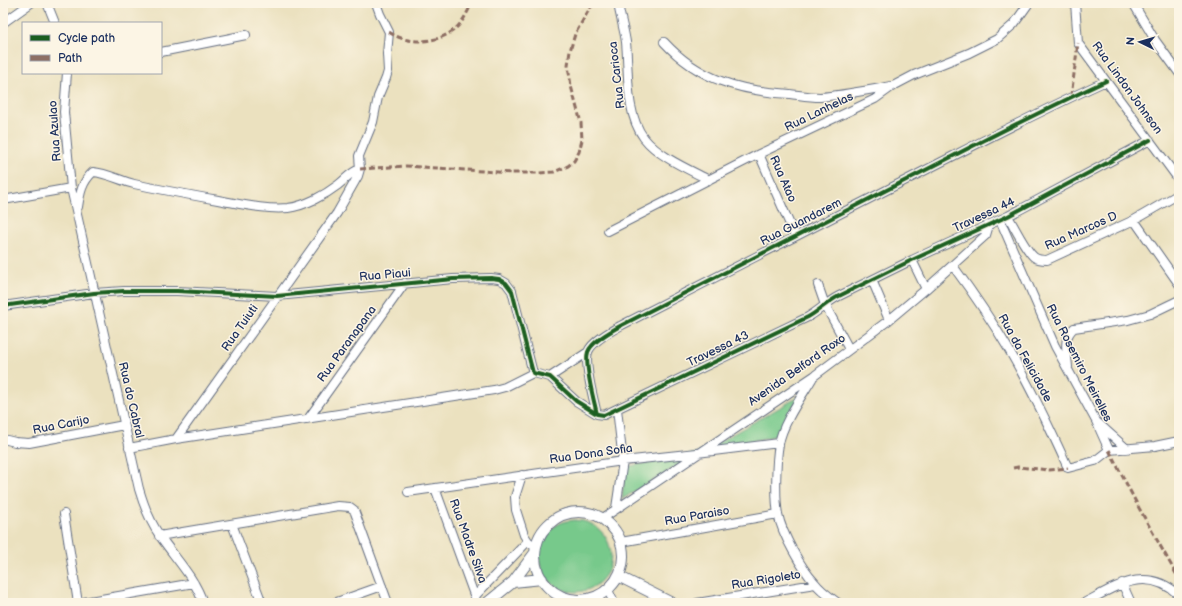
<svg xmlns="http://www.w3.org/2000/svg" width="1182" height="606" viewBox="0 0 1182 606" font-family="'Balsamiq Sans',sans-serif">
	<rect width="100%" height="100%" fill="#fcf5e5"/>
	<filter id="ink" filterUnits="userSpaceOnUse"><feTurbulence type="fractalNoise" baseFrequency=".025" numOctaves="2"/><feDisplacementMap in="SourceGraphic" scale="8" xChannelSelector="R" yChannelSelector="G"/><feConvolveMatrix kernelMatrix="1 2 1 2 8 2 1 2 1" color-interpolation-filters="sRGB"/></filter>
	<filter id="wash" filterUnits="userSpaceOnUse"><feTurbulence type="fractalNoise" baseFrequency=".012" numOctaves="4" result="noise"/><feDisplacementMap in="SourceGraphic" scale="16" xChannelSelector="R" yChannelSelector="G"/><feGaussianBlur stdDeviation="0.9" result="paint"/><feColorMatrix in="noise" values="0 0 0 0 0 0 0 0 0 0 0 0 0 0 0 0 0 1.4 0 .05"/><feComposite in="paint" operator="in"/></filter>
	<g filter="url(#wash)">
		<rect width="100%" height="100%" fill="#ebe1bf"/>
		<path fill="#77c98b" stroke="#497c74" d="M800,396L775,436L701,452L622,499L625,467L701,452Z
			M539 556a36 36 0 1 1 72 0a36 36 0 1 1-72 0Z"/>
	</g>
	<g filter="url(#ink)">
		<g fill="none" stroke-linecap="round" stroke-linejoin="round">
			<g stroke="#646d80" stroke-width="10">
				<path id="minor" d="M47,3L55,23
					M618,3C620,16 624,29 626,42C629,72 625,113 644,138C659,157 688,169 709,180
					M1075,3L1078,43L1179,180
					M1133,3L1155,40L1179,73
					M3,23L31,3
					M664,42C699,80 740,91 790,94C799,95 810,97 820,97C844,95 868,90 892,86
					M161,52L246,35
					M67,73L64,112L71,188L139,489C144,506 150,522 160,536C175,558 195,578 203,603
					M1106,81C1042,110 979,143 916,175C818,224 720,274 622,325C613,330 592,341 588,352C584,364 594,401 597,414L604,415L808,317C819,311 827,302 839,296L912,260L1008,216L1150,140
					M759,154L795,236
					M3,200L71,188
					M78,207C80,193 82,182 93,172C107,173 121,181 134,184C162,190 190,195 218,200C241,204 265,210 288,208C305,206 325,195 338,185C346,179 350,172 360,169
					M1008,216C1014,226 1026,251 1034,257C1038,260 1042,260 1047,260L1134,220L1179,194
					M1000,220L1055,346L1096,421L1109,450
					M1134,220L1179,284
					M608,231L759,154L875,99L893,86L914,75L969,53L997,39L1014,24L1029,3
					M912,260L926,289
					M953,266C973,293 992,321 1009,350C1031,388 1050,428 1068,468L1095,461L1109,450L1155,446L1179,441
					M872,280L889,320
					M818,285L825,305L849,349
					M3,306L94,293L124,291H177L277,296L453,279L491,278L499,279L506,283L512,291L533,373L550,377L576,401L597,414
					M1068,367C1067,352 1062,338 1074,328L1128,320L1150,314L1179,300
					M550,377L588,352
					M812,379C802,396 782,424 779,444C776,460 775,498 778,514C782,534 801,568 815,583C821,591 830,597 838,603
					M308,419L405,283
					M1098,423L1127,449
					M3,439L15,442L29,443L124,425
					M176,439L337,213L358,176L360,169L359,156L373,122L378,97L386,78L388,71L387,54L389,32L380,14L376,3
					M129,448L176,439L494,390L505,387L533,373
					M522,475L515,497L516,510L524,535L528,541L535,547
					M435,488L477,603
					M408,492L623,461L697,453L779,443
					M616,508L623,461L617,409
					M64,514L78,603
					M603,518L814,376L889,320L926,289L986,235L989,225
					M232,524L262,603
					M159,536L338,506L350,507L354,510L388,603
					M621,542L778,514
					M1122,583L1131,603
					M608,590L614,603
					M475,596L528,541
					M78,603L194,583
					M334,603L382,586
					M697,603L815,584
					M1084,603C1117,586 1146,565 1179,595"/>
			</g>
			<g stroke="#646d80" stroke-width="12">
				<path id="tertiary" d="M535 556a44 44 0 1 1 88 0a44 44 0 1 1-88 0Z
					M618,576L672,603
					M513,582L542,579
					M487,603L513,582L534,554"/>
			</g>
			<use href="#minor" stroke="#fff" stroke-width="8"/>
			<use href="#tertiary" stroke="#fff" stroke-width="10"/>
			<path stroke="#8d6e63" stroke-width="3" stroke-dasharray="6 3" stroke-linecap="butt" d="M389,32C407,45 438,44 455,29C463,22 467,13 472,3
				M1071,97L1078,43
				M360,169L406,166L512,173H539L554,172L568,166L574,161L579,152L582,140L581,123L571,86L568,65L570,51L575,34L590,8L595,3
				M1109,450L1139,508L1179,579
				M1013,468L1018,467L1049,470L1068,468
				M1179,594V593"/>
			<g stroke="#fcf5e5" stroke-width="6">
				<path id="cycleway" d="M1106,81C1042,110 979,143 916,175C818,224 720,274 622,325C613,330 592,341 588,352C584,364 594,401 597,414L604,415L808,317C819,311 827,302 839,296L912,260L1008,216L1150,140
					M3,306L94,293L124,291H177L277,296L453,279L491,278L499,279L506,283L512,291L533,373L550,377L576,401L597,414"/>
			</g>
			<use href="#cycleway" stroke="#1b5e20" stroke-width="4"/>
		</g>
	</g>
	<g text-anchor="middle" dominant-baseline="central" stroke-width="3" stroke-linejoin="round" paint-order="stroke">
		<g font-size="12" fill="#1b2f5e" stroke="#fcf5e5">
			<text transform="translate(617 75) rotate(-97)">Rua Carioca</text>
			<text transform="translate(1127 88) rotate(54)">Rua Lindon Johnson</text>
			<text transform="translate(819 112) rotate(-26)">Rua Lanhelas</text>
			<text transform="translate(55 131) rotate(-94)">Rua Azulao</text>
			<text transform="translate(783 179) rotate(66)">Rua Atao</text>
			<text transform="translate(984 215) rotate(-25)">Travessa 44</text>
			<text transform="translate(801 222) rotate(-27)">Rua Guandarem</text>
			<text transform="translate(1081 231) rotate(-24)">Rua Marcos D</text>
			<text transform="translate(385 275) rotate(-5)">Rua Piaui</text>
			<text transform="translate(240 328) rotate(-55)">Rua Tuiuti</text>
			<text transform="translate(347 344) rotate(-54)">Rua Paranapana</text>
			<text transform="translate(718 349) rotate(-26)">Travessa 43</text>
			<text transform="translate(1025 358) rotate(61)">Rua da Felicidade</text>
			<text transform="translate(1079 363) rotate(63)">Rua Rosemiro Meirelles</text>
			<text transform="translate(797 370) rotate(-35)">Avenida Belford Roxo</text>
			<text transform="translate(131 400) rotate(77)">Rua do Cabral</text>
			<text transform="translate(61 425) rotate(-11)">Rua Carijo</text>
			<text transform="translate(591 454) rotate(-8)">Rua Dona Sofia</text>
			<text transform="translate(697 516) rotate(-10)">Rua Paraiso</text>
			<text transform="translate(468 541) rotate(70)">Rua Madre Silva</text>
			<text transform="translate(766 580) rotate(-9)">Rua Rigoleto</text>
		</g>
	</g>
	<rect width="1182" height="606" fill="none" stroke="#fcf5e5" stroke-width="16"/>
	<rect x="22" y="22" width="140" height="52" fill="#fcf5e5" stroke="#a2a6af"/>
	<rect x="30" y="35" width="20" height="6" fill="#1b5e20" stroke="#a2a6af"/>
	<text x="58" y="42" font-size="12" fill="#1b2f5e">Cycle path</text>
	<rect x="30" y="55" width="20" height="6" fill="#8d6e63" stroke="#a2a6af"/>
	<text x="58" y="62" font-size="12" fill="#1b2f5e">Path</text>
	<g transform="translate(1140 42) rotate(275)" stroke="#fcf5e5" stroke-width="3" paint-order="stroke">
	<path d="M0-3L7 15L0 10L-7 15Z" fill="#1b2f5e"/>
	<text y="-6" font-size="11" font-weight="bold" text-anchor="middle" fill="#1b2f5e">N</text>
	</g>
</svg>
